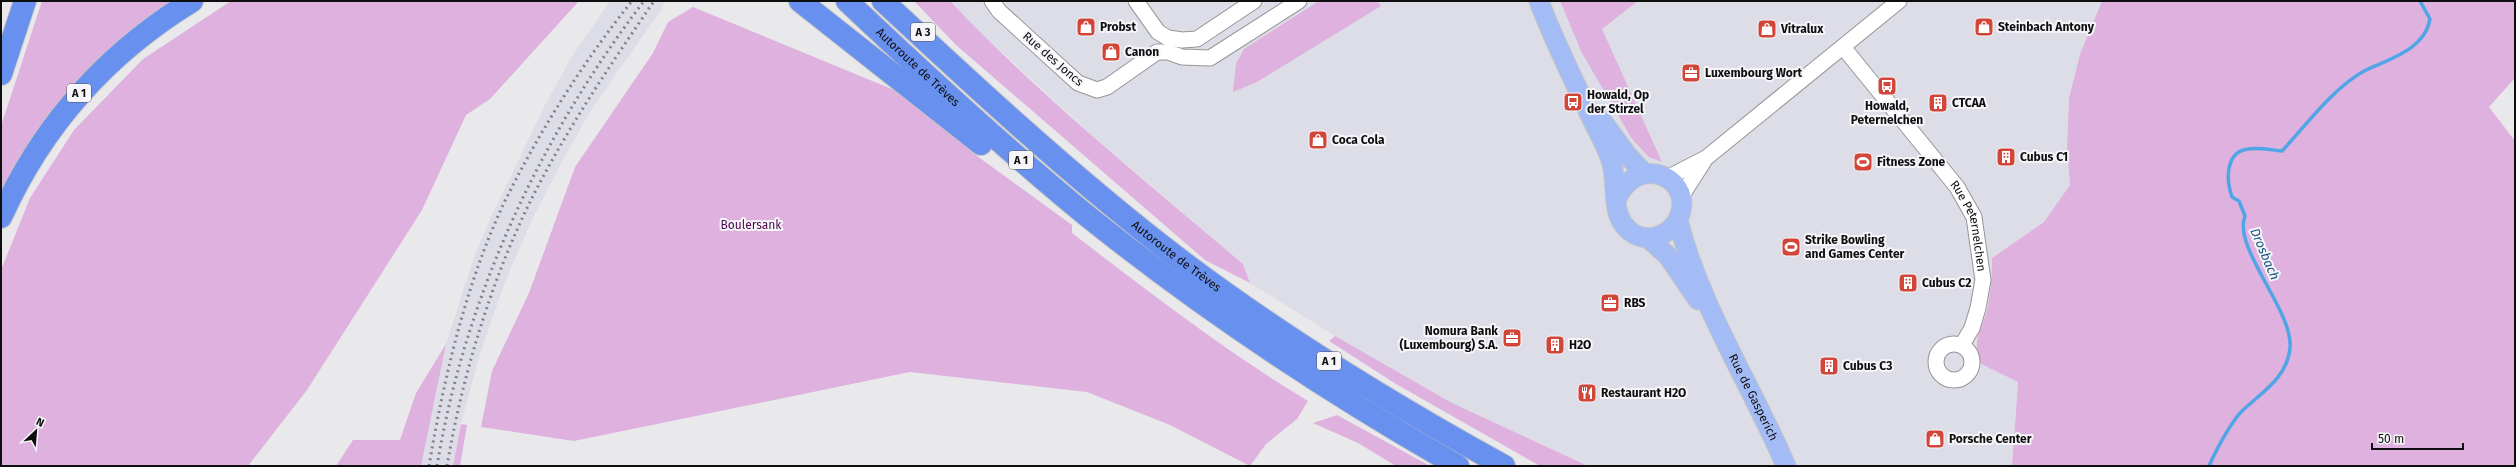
<svg xmlns="http://www.w3.org/2000/svg" width="2516" height="467" viewBox="0 0 2516 467" font-family="'Fira Sans',sans-serif">
	<rect width="100%" height="100%" fill="#e9e9ec"/>
	<path fill="#dddde7" d="M610,1H665L661,10L592,109L567,152L532,220L505,282L480,354L461,424L453,466H421L446,344L474,257L490,219L545,105L571,58Z
		M950,1H2102L2080,54L2069,98L2067,148L2070,185L2044,222L1992,258V282L1987,310L1975,344L1979,363L2018,382L2012,466H1588L1452,403L1335,336L1250,283L1243,264L1094,137L980,32Z"/>
	<path fill="#deb1de" d="M42,1H175L1,197V126Z
		M231,1H579L490,99L466,115L422,210L307,390L248,466H1V270L30,198L74,130L143,59Z
		M914,1H950C1040,96 1143,179 1243,264L1250,283L1205,260L956,45Z
		M1319,1H1377L1381,6L1257,82L1233,92L1236,64L1244,49Z
		M1560,1H1638L1602,29L1662,162L1649,157L1632,139L1582,53Z
		M2102,1H2515V78L2489,107L2515,141V466H2012L2018,382L1979,363C1973,336 1980,335 1987,310C1991,293 1992,275 1992,258L2044,222L2070,185L2067,148L2069,98L2080,54Z
		M693,7L899,92L977,156L1072,225V233C1149,292 1225,351 1308,401L1297,419L1266,444L1250,466L1170,425L1087,392L910,372L574,441L481,427L492,371L529,293L575,167L653,53L668,22Z
		M1335,336L1452,403L1588,466H1540L1396,384L1329,341Z
		M446,344L421,466H336L353,440H400L416,393Z
		M1337,415L1430,466H1396L1358,443L1313,423Z
		M461,424L467,425L460,466H453Z"/>
	<g fill="none" stroke-linecap="round" stroke-linejoin="round">
		<path stroke="#50a5e7" stroke-width="3.5" d="M2209,466C2215,452 2231,422 2242,411C2262,392 2287,378 2290,348C2294,312 2232,247 2245,216L2239,201L2232,197C2226,180 2225,152 2248,149C2258,147 2271,150 2282,151C2306,125 2335,86 2366,70C2390,59 2425,49 2430,19L2420,1"/>
		<g stroke="#959698" stroke-width="17">
			<g id="minor">
				<path d="M992,1L999,11L1078,83L1097,90L1107,87L1157,52H1168L1182,57L1210,58L1299,1"/>
				<path d="M1136,1L1158,32L1168,38L1182,40L1197,39L1254,1"/>
				<path id="s1" d="M1843,47L1957,187L1974,217L1983,280L1978,308L1972,328L1962,345"/>
				<path d="M1667,178L1706,158L1899,1"/>
				<path d="M1681,197L1704,161"/>
				<circle cx="1954" cy="362" r="18"/>
			</g>
		</g>
		<g stroke="#c5c5c5" stroke-width="21">
			<g id="major">
				<path d="M1539,1C1554,41 1573,79 1591,117C1598,132 1608,148 1612,164C1617,182 1612,211 1624,225C1641,248 1675,237 1681,211C1689,176 1638,154 1617,198"/>
				<path d="M1600,118L1627,155L1644,173"/>
				<path id="s2" d="M1678,220C1700,307 1751,384 1786,466"/>
				<path d="M1648,238L1668,256L1698,300"/>
			</g>
		</g>
		<g stroke="#c5c5c5" stroke-width="24">
			<g id="highway">
				<path d="M800,1L981,144"/>
				<path id="s3" d="M847,1C924,74 1003,147 1086,215C1203,309 1328,392 1458,466"/>
				<path id="s4" d="M883,1C973,85 1065,170 1162,246C1269,329 1386,401 1504,466"/>
				<path d="M1,74L25,1"/>
				<path d="M1,217C42,126 107,53 192,1"/>
			</g>
		</g>
		<use href="#minor" stroke="#fff" stroke-width="15"/>
		<use href="#major" stroke="#a4bcf5" stroke-width="19"/>
		<use href="#highway" stroke="#6890ef" stroke-width="22"/>
		<path stroke="#828284" stroke-width="3" stroke-dasharray="2 4" stroke-linecap="butt" d="M429,466C444,378 465,287 503,205C537,135 583,62 632,1
			M437,466C465,297 540,137 644,1
			M447,466C462,377 492,277 533,196C568,127 611,64 654,1"/>
	</g>
	<defs>
		<g id="shop-square" transform="scale(1)"><rect x="-9" y="-9" width="18" height="18" rx="4" fill="#d24539" stroke="#f6f6fa"/><path d="M-5-2.5h2.3a2.7 3.5 0 0 1 5.4 0H5L5.5 6h-11ZM-1.5-2.5h3a1.5 2.3 0 0 0-3 0Z" fill="#fff"/></g>
		<g id="office-square" transform="scale(1)"><rect x="-9" y="-9" width="18" height="18" rx="4" fill="#d24539" stroke="#f6f6fa"/><path d="M-6-3h4V-5.5h4V-3h4V5H-6ZM-1-4.5V-3h2v-1.5ZM-6 0V1H6V0Z" fill="#fff"/></g>
		<g id="bus-square" transform="scale(1)"><rect x="-9" y="-9" width="18" height="18" rx="4" fill="#d24539" stroke="#f6f6fa"/><path d="M-5-6H5V4H4V6H2V4H-2V6H-4V4H-5ZM-3.5-4V0h7V-4ZM-3.5 1.2v1.5H-2V1.2ZM2 1.2v1.5H3.5V1.2Z" fill="#fff"/></g>
		<g id="building-square" transform="scale(1)"><rect x="-9" y="-9" width="18" height="18" rx="4" fill="#d24539" stroke="#f6f6fa"/><path d="M-4-6H4V6H1V3H-1V6H-4ZM-2.5-4.3h1.7v1.8h-1.7ZM.8-4.3h1.7v1.8H.8ZM-2.5-1h1.7V.8h-1.7ZM.8-1h1.7V.8H.8Z" fill="#fff"/></g>
		<g id="stadium-square" transform="scale(1)"><rect x="-9" y="-9" width="18" height="18" rx="4" fill="#d24539" stroke="#f6f6fa"/><path d="M0-5a6.5 5 0 1 0 0 10a6.5 5 0 1 0 0-10ZM-3.5-1.8h7v3.6h-7Z" fill="#fff"/></g>
		<g id="restaurant-square" transform="scale(1)"><rect x="-9" y="-9" width="18" height="18" rx="4" fill="#d24539" stroke="#f6f6fa"/><path d="M-5-6h1v4h1v-4h1v4h1v-4h1v5L-1.5 .5V6h-2V.5L-5-1ZM5-6V6H3V1.5H1.5Q1.5-4 5-6Z" fill="#fff"/></g>
	</defs>
	<g fill-rule="evenodd">
		<use href="#shop-square" x="1086" y="27"/>
		<use href="#shop-square" x="1984" y="27"/>
		<use href="#shop-square" x="1767" y="29"/>
		<use href="#shop-square" x="1111" y="52"/>
		<use href="#office-square" x="1691" y="73"/>
		<use href="#bus-square" x="1887" y="86"/>
		<use href="#bus-square" x="1573" y="102"/>
		<use href="#building-square" x="1938" y="103"/>
		<use href="#shop-square" x="1318" y="140"/>
		<use href="#building-square" x="2006" y="157"/>
		<use href="#stadium-square" x="1863" y="162"/>
		<use href="#stadium-square" x="1791" y="247"/>
		<use href="#building-square" x="1908" y="283"/>
		<use href="#office-square" x="1610" y="303"/>
		<use href="#office-square" x="1512" y="338"/>
		<use href="#building-square" x="1555" y="345"/>
		<use href="#building-square" x="1829" y="366"/>
		<use href="#restaurant-square" x="1587" y="393"/>
		<use href="#shop-square" x="1935" y="439"/>
	</g>
	<g text-anchor="middle" dominant-baseline="central" stroke-width="4" stroke-linejoin="round" paint-order="stroke">
		<g fill="#f6f6fa" stroke="#545456" stroke-width="1">
			<rect x="911" y="23" width="24" height="18" rx="3"/>
			<rect x="67" y="84" width="24" height="18" rx="3"/>
			<rect x="1009" y="151" width="24" height="18" rx="3"/>
			<rect x="1317" y="352" width="24" height="18" rx="3"/>
		</g>
		<g font-size="11" font-weight="bold" fill="#0e0e0f">
			<text x="923" y="32">A 3</text>
			<text x="79" y="93">A 1</text>
			<text x="1021" y="160">A 1</text>
			<text x="1329" y="361">A 1</text>
		</g>
		<g font-size="12" font-weight="bold" fill="#0e0e0f" stroke="#f6f6fa" text-anchor="start">
			<text x="1100" y="27">Probst</text>
			<text x="1998" y="27">Steinbach Antony</text>
			<text x="1781" y="29">Vitralux</text>
			<text x="1125" y="52">Canon</text>
			<text x="1705" y="73">Luxembourg Wort</text>
			<text x="1587" y="95">Howald, Op<tspan x="1587" dy="14">der Stirzel</tspan></text>
			<text x="1952" y="103">CTCAA</text>
			<text x="1887" y="106" text-anchor="middle">Howald,<tspan x="1887" dy="14">Peternelchen</tspan></text>
			<text x="1332" y="140">Coca Cola</text>
			<text x="2020" y="157">Cubus C1</text>
			<text x="1877" y="162">Fitness Zone</text>
			<text x="1805" y="240">Strike Bowling<tspan x="1805" dy="14">and Games Center</tspan></text>
			<text x="1922" y="283">Cubus C2</text>
			<text x="1624" y="303">RBS</text>
			<text x="1498" y="331" text-anchor="end">Nomura Bank<tspan x="1498" dy="14">(Luxembourg) S.A.</tspan></text>
			<text x="1569" y="345">H2O</text>
			<text x="1843" y="366">Cubus C3</text>
			<text x="1601" y="393">Restaurant H2O</text>
			<text x="1949" y="439">Porsche Center</text>
		</g>
		<g font-size="12" fill="#0e0e0f" stroke="#f6f6fa">
			<text transform="translate(1053 59) rotate(41)">Rue des Joncs</text>
			<text stroke="none"><textPath href="#s3" startOffset="97">Autoroute de Trèves</textPath></text>
			<text stroke="none"><textPath href="#s1" startOffset="222">Rue Peternelchen</textPath></text>
			<text stroke="none"><textPath href="#s4" startOffset="389">Autoroute de Trèves</textPath></text>
			<text stroke="none"><textPath href="#s2" startOffset="193">Rue de Gasperich</textPath></text>
		</g>
		<g font-size="12" fill="#4c0a4e" stroke="#f6f6fa">
			<text x="751" y="225">Boulersank</text>
		</g>
		<g font-size="13" font-style="italic" fill="#165480" stroke="#f6f6fa">
			<text transform="translate(2265 254) rotate(67)">Drosbach</text>
		</g>
	</g>
	<rect width="2516" height="467" fill="none" stroke="#0e0e0f" stroke-width="4"/>
	<g transform="translate(36 431) rotate(26)" stroke="#f6f6fa" stroke-width="3" paint-order="stroke">
	<path d="M0-3L7 15L0 10L-7 15Z" fill="#0e0e0f"/>
	<text y="-6" font-size="11" font-weight="bold" text-anchor="middle" fill="#0e0e0f">N</text>
	</g>
	<path d="M2372 443v6h91v-6" fill="none" stroke="#0e0e0f" stroke-width="2"/>
	<text x="2378" y="443" font-size="12" fill="#0e0e0f" stroke="#f6f6fa" stroke-width="3" paint-order="stroke">50 m</text>
</svg>
